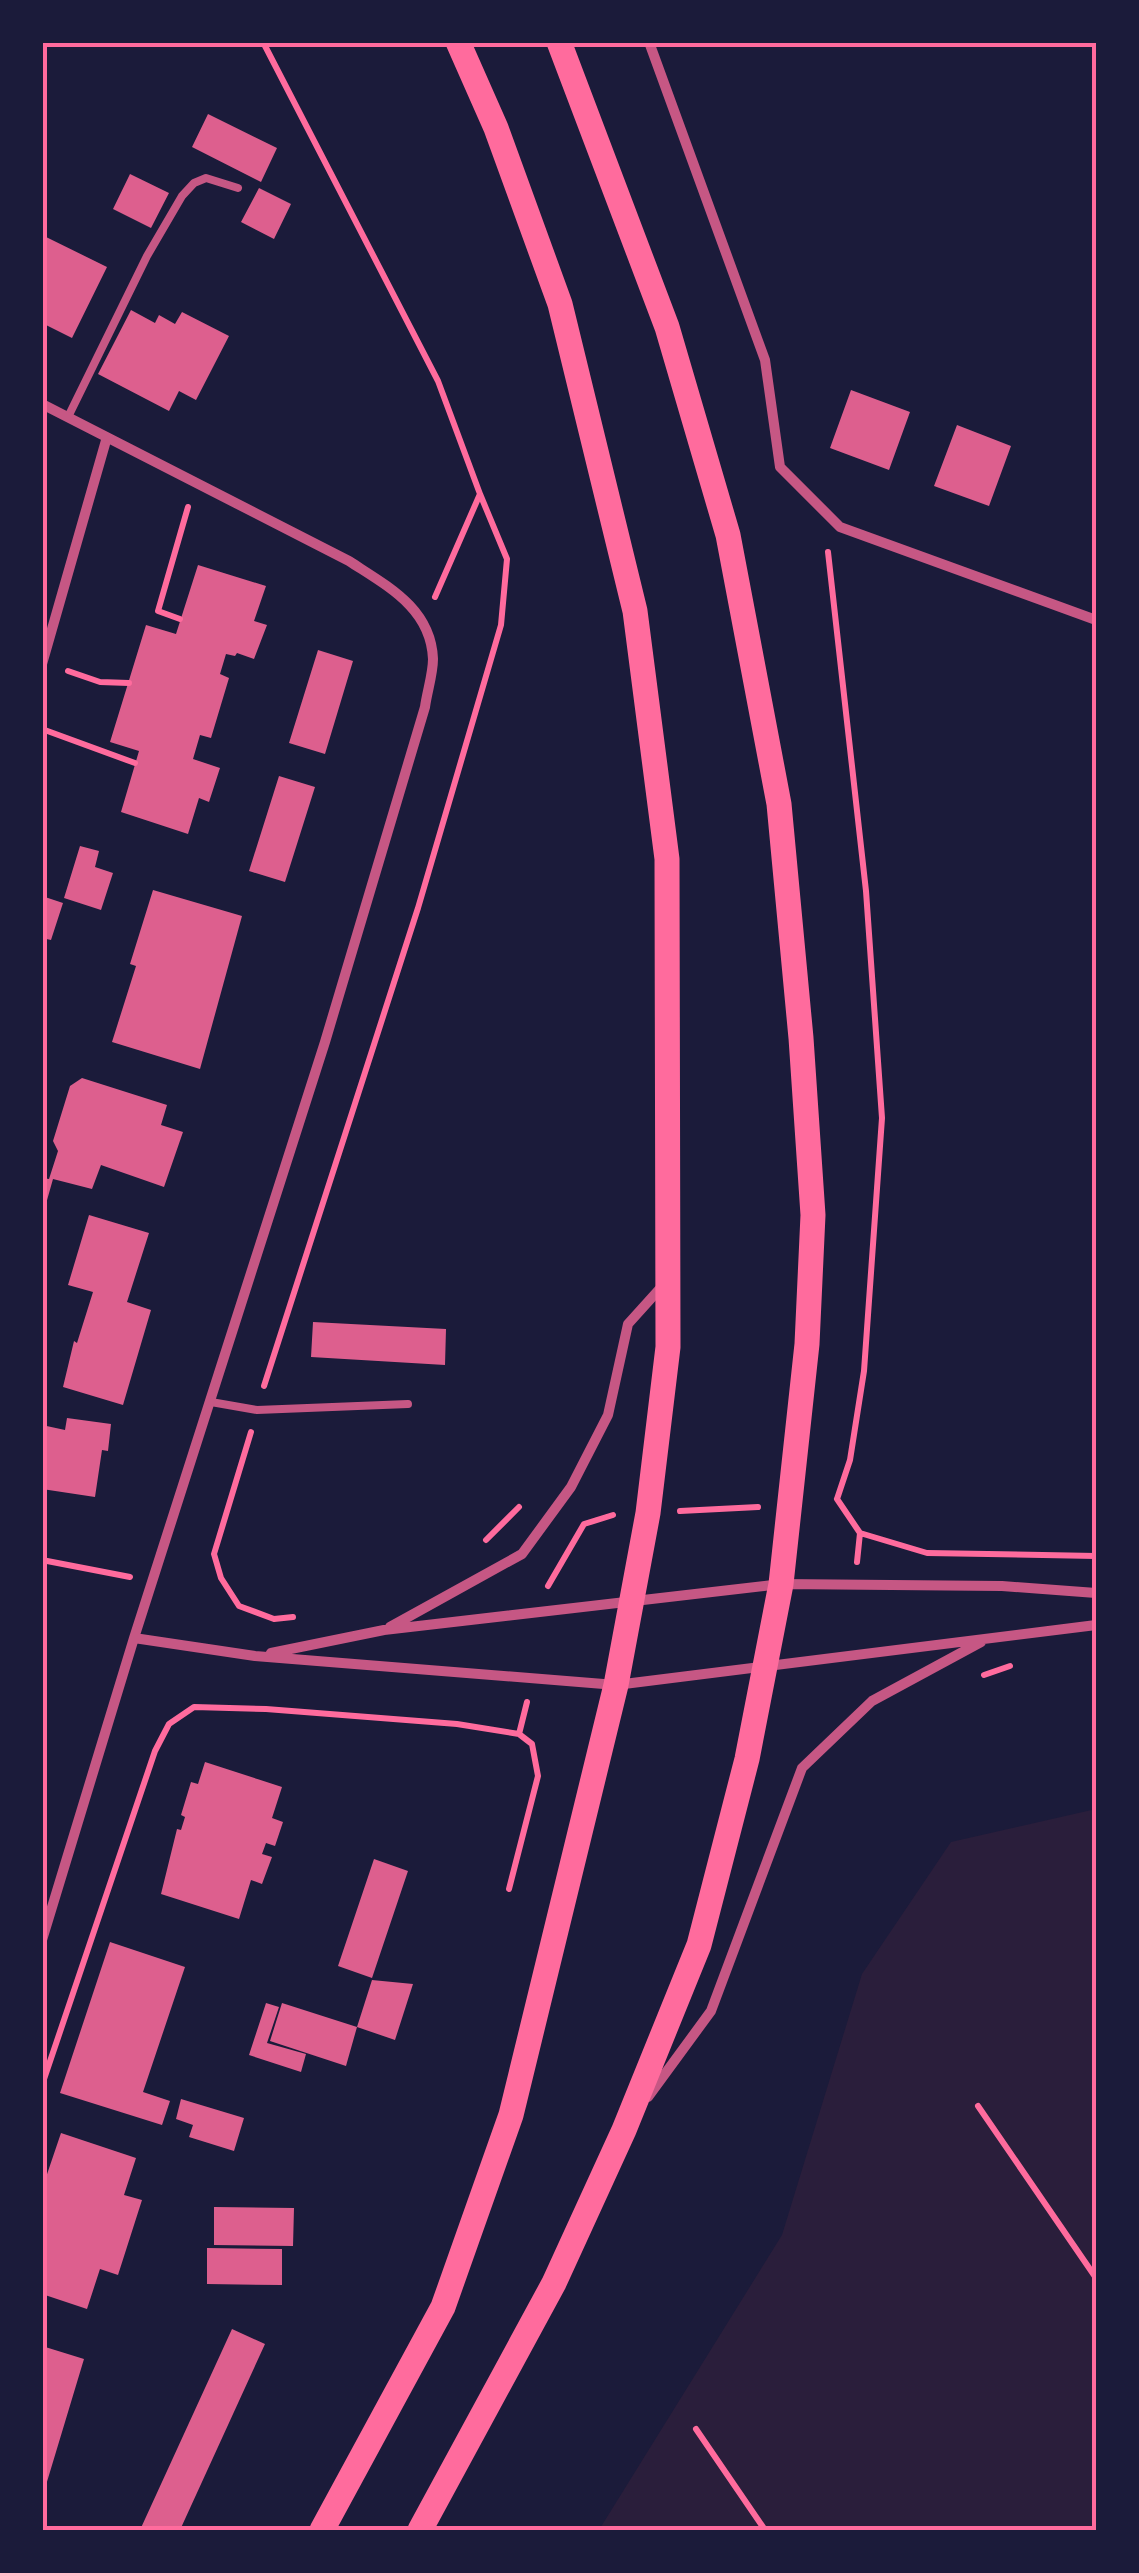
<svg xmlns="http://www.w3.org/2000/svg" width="1139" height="2573" viewBox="0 0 1139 2573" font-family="'PT Sans',sans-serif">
	<rect width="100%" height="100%" fill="#1b1b3a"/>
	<path fill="#2a1e3b" d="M1096,1809V2530H599L782,2235L862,1974L951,1842Z"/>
	<path fill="#dd5f8e" d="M208,114L277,148L261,182L192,147Z
		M130,174L169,193L151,228L113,209Z
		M259,188L291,204L274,239L241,222Z
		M42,235L107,267L72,338L42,323Z
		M131,310L155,323L159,315L175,324L182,312L229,336L196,400L179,391L169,411L98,374Z
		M851,390L910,412L889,470L830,448Z
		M957,425L1011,446L989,506L934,486Z
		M198,565L266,586L254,621L267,625L254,659L237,653L235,656L226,654L220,674L229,678L211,738L200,735L193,759L220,768L209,802L199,798L188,834L121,812L139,751L110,742L146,625L176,634Z
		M318,650L353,661L325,754L289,743Z
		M279,776L315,787L285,882L249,871Z
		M80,846L99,851L95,867L113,873L101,910L64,898Z
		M153,890L242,916L200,1069L112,1042L136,966L130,964Z
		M42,896L63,903L51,940L42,938Z
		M82,1078L167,1105L161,1125L183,1132L164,1187L101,1165L92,1189L53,1179L42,1218V1178L49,1179L58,1151L53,1141L70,1086Z
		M89,1215L149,1233L127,1302L151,1310L123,1405L63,1387L74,1341L77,1343L93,1292L68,1285Z
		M313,1322L446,1329L445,1365L311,1357Z
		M67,1418L111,1424L108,1451L102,1450L95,1497L42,1489V1425L65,1430Z
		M205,1762L282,1787L272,1818L283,1822L275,1846L266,1843L262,1854L272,1857L262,1884L251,1880L239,1919L161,1894L177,1829L181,1830L185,1817L181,1815L191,1782L198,1784Z
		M374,1859L408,1871L372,1978L338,1966Z
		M110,1942L185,1967L143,2092L170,2101L162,2125L60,2093Z
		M372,1980L413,1984L395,2040L357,2027Z
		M266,2003L279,2007L267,2043L306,2054L301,2072L249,2055Z
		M282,2003L357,2027L346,2066L270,2041Z
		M181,2099L244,2118L234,2151L189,2137L193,2125L176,2119Z
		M61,2133L136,2158L124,2195L142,2200L118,2275L100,2269L87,2309L42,2294V2189Z
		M214,2207L294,2208L293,2246L214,2245Z
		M207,2248L282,2249V2285L207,2284Z
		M232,2329L265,2344L180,2530H140Z
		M42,2346L84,2359L43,2495L42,2494Z"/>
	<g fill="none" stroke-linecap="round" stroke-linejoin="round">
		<path stroke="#ff6b9d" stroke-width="6" d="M263,42L438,381L480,494L435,597
			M828,552L866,891L882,1118L864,1371L850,1460L837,1499
			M180,619L158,611L188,507
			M68,671L100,682L129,683
			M42,729L135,763
			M264,1386L418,908L501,625L507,559L480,494
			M251,1432L214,1554L221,1578L239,1606L274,1619L293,1617
			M837,1499L860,1533L927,1553L1096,1556
			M680,1511L758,1507
			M486,1540L519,1507
			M42,1560L130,1577
			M857,1562L860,1533
			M548,1586L584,1524L613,1515
			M984,1675L1010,1666
			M509,1889L538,1776L532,1744L519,1734L527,1702
			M42,2085L155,1751L169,1724L194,1707L266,1709L457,1724L519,1734
			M978,2106L1096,2278
			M696,2429L765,2530"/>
		<path stroke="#c65784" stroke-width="8" d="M68,417L147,256L182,196L194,183L206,178L238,188
			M211,1402L257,1410L408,1404"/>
		<path stroke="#c65784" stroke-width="10" d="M649,42L765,360L780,467L840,527L1096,620
			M42,404L349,561C387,586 431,608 433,659C433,674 427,692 425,707L325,1042L134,1638L42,1940
			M42,664L107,437
			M390,1627L522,1554L571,1487L608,1415L628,1324L665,1283
			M134,1638L255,1656L616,1685L1096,1625
			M271,1653L384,1630L781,1584L1002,1586L1096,1593
			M648,2097L711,2011L802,1768L872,1701L981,1642"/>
		<path stroke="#ff6b9d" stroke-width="25" d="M322,2530L443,2307L511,2115L616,1685L648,1513L668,1347L667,859L635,611L560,304L496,128L458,42
			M420,2530L554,2283L624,2130L699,1945L747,1759L781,1584L807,1344L813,1215L801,1038L779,804L728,535L667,327L559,42"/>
	</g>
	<rect width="1139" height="2573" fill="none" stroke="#1b1b3a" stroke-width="90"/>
	<rect x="45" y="45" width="1049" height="2483" fill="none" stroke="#ff6b9d" stroke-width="4"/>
</svg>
